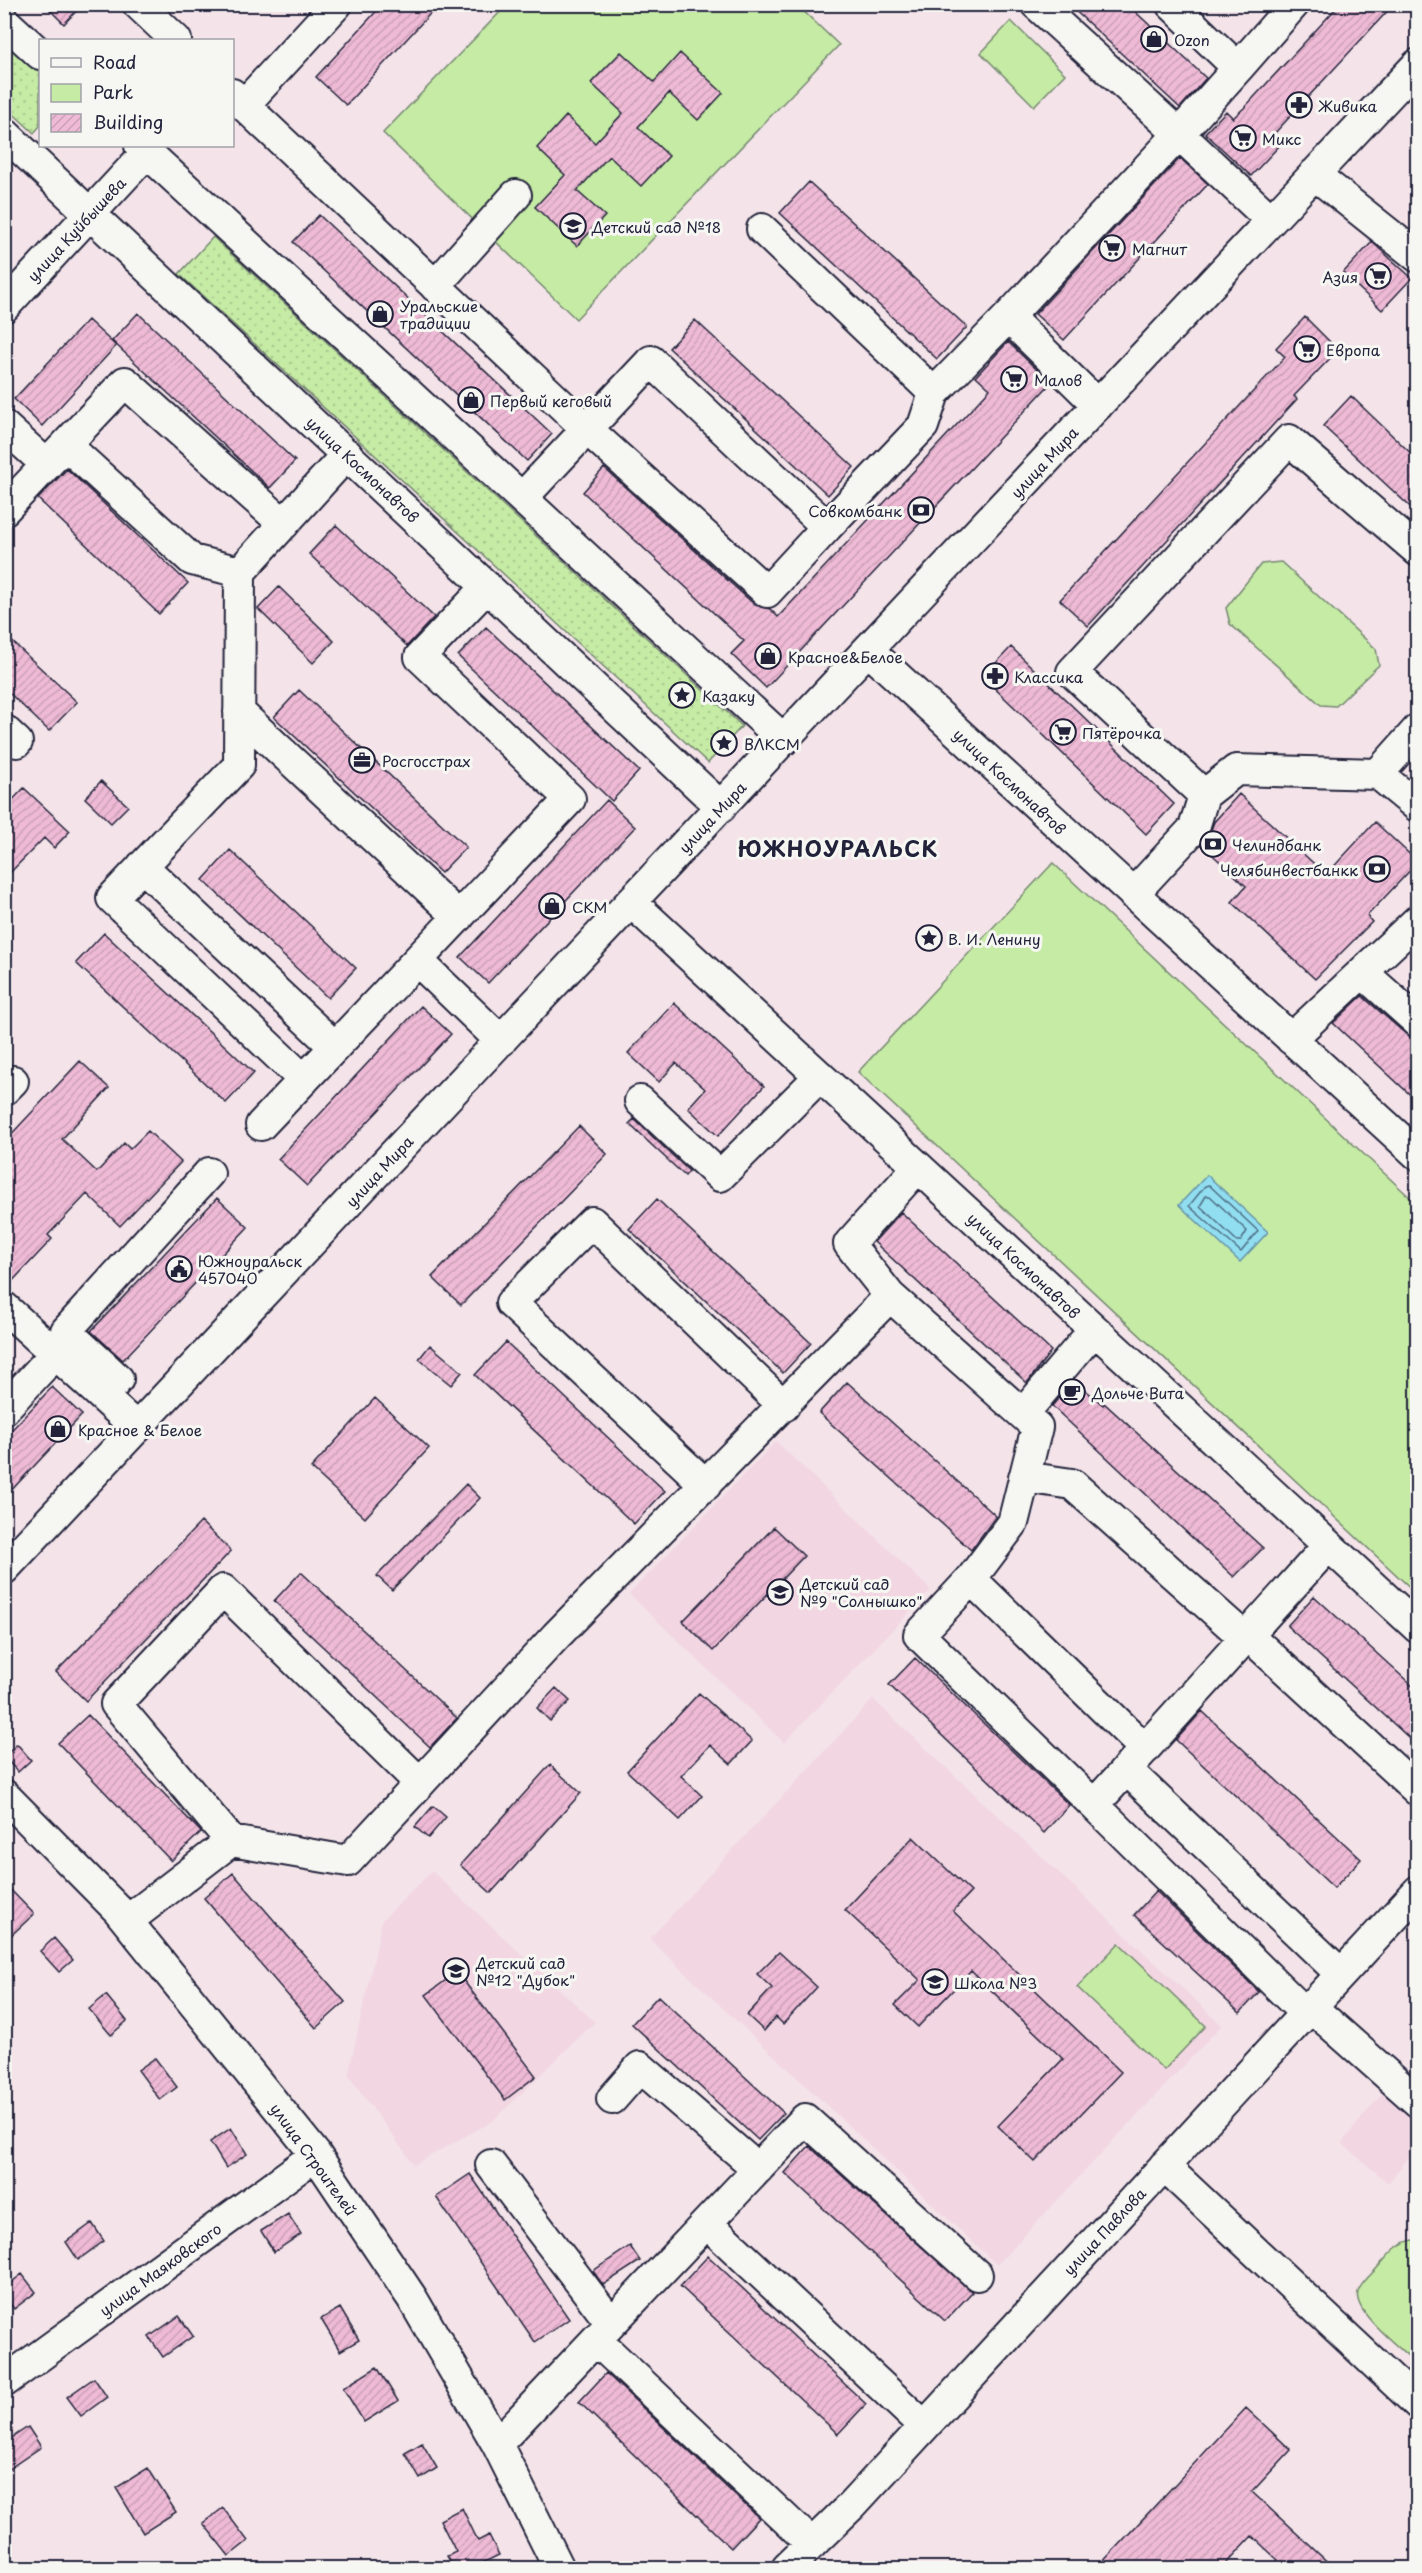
<svg xmlns="http://www.w3.org/2000/svg" width="1422" height="2573" viewBox="0 0 1422 2573" font-family="'Playpen Sans',sans-serif">
	<defs>
		<pattern id="grass-dots" width="8" height="8" patternUnits="userSpaceOnUse" patternTransform="scale(1.5)"><rect width="8" height="8" fill="#c6eba5"/><path d="M2 2h.1M6 6h.1" fill="none" stroke="#aac98f" stroke-width="1.8" stroke-linecap="round"/></pattern>
		<pattern id="building-hatch" width="6" height="6" patternUnits="userSpaceOnUse" patternTransform="scale(1.5)"><rect width="6" height="6" fill="#eebad5"/><path d="M-1 1l2-2M0 6l6-6M5 7l2-2" fill="none" stroke="#cca0b8"/></pattern>
	</defs>
	<rect width="100%" height="100%" fill="#f4e4e9"/>
	<filter id="ink" filterUnits="userSpaceOnUse"><feTurbulence type="fractalNoise" baseFrequency=".0167" numOctaves="2"/><feDisplacementMap in="SourceGraphic" scale="12" xChannelSelector="R" yChannelSelector="G"/><feConvolveMatrix kernelMatrix="1 2 1 2 8 2 1 2 1" color-interpolation-filters="sRGB"/></filter>
	<g filter="url(#ink)">
		<path fill="#f2d7e3" d="M776,1441L931,1590L784,1743L629,1594Z
			M873,1699L1222,2025L997,2265L649,1939Z
			M432,1871L595,2022L493,2121L414,2165L348,2075L382,1920Z
			M1390,2084L1417,2108V2148L1388,2183L1341,2143Z"/>
		<path fill="url(#grass-dots)" stroke="#748670" stroke-width="1.5" d="M4,37L40,71V126L34,133L5,106Z
			M213,237L742,726L708,763L179,274Z"/>
		<path fill="#c6eba5" stroke="#748670" stroke-width="1.5" d="M507,5H797L839,45L576,319L383,133Z
			M1011,21L1065,74L1034,106L981,53Z
			M1281,562L1376,649L1379,665L1336,706L1321,705L1230,624L1226,608L1261,564Z
			M1053,863L1417,1204V1594L858,1072Z
			M1119,1943L1206,2026L1164,2070L1077,1987Z
			M1414,2240L1418,2241L1417,2364C1403,2350 1352,2313 1358,2292C1361,2282 1372,2274 1378,2267C1389,2255 1397,2242 1414,2240Z"/>
		<path fill="#91def1" stroke="#6593a8" stroke-width="1.5" d="M1207,1175L1268,1232L1240,1262L1179,1205Z"/>
		<g fill="none" stroke-linecap="round" stroke-linejoin="round">
			<path stroke="#4e6d84" stroke-width="1.5" d="M1209,1185L1258,1231L1241,1252L1189,1206L1205,1186Z
				M1206,1196H1210L1247,1231L1241,1241H1237L1200,1206Z"/>
		</g>
		<path fill="url(#building-hatch)" stroke="#22223b" stroke-width="1.5" d="M44,4H83L64,24Z
			M383,4H439L346,105L316,77Z
			M1068,4H1127L1206,78L1180,108Z
			M1340,4H1394L1273,135L1281,144L1251,176L1205,133L1226,111L1233,118L1244,108Z
			M621,52L654,82L680,53L723,93L698,120L669,93L638,127L669,156L641,186L609,156L577,191L605,216L577,246L535,207L565,175L537,148L566,116L595,143L623,113L591,83Z
			M1180,158L1208,184L1064,340L1035,314Z
			M809,182L967,327L937,359L780,213Z
			M319,215L552,434L527,461L293,242Z
			M1372,242L1412,278L1382,310L1343,273Z
			M138,313L295,461L270,488L112,341Z
			M1305,317L1338,350L1294,396L1297,399L1088,626L1060,600L1285,357L1276,348Z
			M88,320L116,346L42,426L14,399Z
			M695,320L854,467L828,495L669,348Z
			M1008,342L1051,383L766,688L731,654L744,641L583,492L604,468L755,605L770,609L778,617L990,389L976,376Z
			M1351,396L1418,460V514L1323,426Z
			M67,469L188,583L159,614L38,499Z
			M336,525L434,617L407,646L309,554Z
			M279,587L334,641L313,663L258,609Z
			M486,627L639,771L612,801L458,656Z
			M4,634L77,702L49,731L4,688Z
			M1011,647L1174,804L1146,834L983,677Z
			M299,690L466,847L441,873L274,717Z
			M101,781L128,806L111,823L85,798Z
			M24,788L70,831L54,848L44,838L4,879V809Z
			M1239,794L1326,875L1375,822L1418,862L1367,916L1372,922L1315,979L1232,902L1246,886L1202,845L1210,833L1214,822Z
			M607,800L635,827L488,983L460,957Z
			M230,850L356,968L328,998L203,880Z
			M104,933L254,1073L226,1103L76,963Z
			M1362,996L1407,1035L1418,1039V1102L1333,1023Z
			M674,1003L764,1086L718,1136L688,1108L705,1089L676,1063L659,1082L628,1053Z
			M421,1006L451,1034L307,1186L278,1159Z
			M80,1061L109,1088L62,1139L97,1172L124,1143L130,1149L148,1131L181,1162L120,1226L87,1194L48,1235L52,1239L4,1290V1142Z
			M634,1119L689,1171L685,1176L629,1124Z
			M579,1126L607,1154L461,1305L432,1277Z
			M217,1198L248,1227L123,1360L91,1331Z
			M657,1199L811,1343L783,1373L629,1229Z
			M901,1212L1051,1351L1027,1383L874,1242Z
			M506,1342L665,1491L634,1524L475,1375Z
			M430,1345L462,1372L451,1385L419,1359Z
			M1074,1380L1103,1405L1104,1403L1263,1548L1234,1577L1052,1406Z
			M847,1382L996,1516L971,1550L819,1413Z
			M52,1387L82,1415L4,1498V1438Z
			M375,1398L429,1448L365,1518L311,1468Z
			M466,1484L480,1498L392,1590L377,1576Z
			M201,1522L231,1551L86,1701L56,1672Z
			M774,1527L804,1556L713,1651L683,1621Z
			M301,1572L457,1718L430,1747L274,1601Z
			M1314,1596L1418,1691V1746L1287,1626Z
			M915,1658L1069,1805L1044,1833L889,1685Z
			M556,1688L570,1701L550,1721L537,1708Z
			M699,1693L752,1741L731,1764L710,1745L681,1776L702,1796L680,1820L627,1771Z
			M1202,1711L1361,1859L1334,1888L1176,1740Z
			M88,1715L201,1832L171,1861L58,1743Z
			M17,1744L31,1760L18,1772L4,1757Z
			M550,1765L581,1793L491,1893L460,1865Z
			M433,1806L446,1817L428,1838L415,1827Z
			M913,1837L971,1892L953,1911L1121,2072L1035,2162L998,2126L1063,2059L971,1971L918,2027L895,2005L920,1980L845,1910Z
			M233,1873L345,2002L316,2028L204,1898Z
			M4,1883L34,1914L4,1942Z
			M1156,1891L1259,1992L1240,2013L1134,1915Z
			M54,1938L73,1960L59,1972L40,1951Z
			M779,1952L817,1987L783,2024L776,2017L764,2031L747,2015L772,1988L757,1974Z
			M457,1972L536,2076L505,2100L426,1995Z
			M106,1995L127,2021L111,2035L89,2009Z
			M658,1996L784,2113L758,2140L632,2024Z
			M155,2058L177,2087L160,2100L138,2070Z
			M231,2128L247,2154L226,2168L210,2142Z
			M809,2146L972,2292L945,2321L785,2173Z
			M470,2174L569,2319L535,2342L436,2197Z
			M288,2214L301,2234L274,2252L261,2231Z
			M92,2223L104,2241L78,2260L66,2242Z
			M630,2246L640,2261L603,2285L593,2271Z
			M708,2256L866,2404L838,2434L680,2286Z
			M22,2274L36,2292L14,2309L4,2296V2288Z
			M340,2308L359,2340L340,2351L321,2319Z
			M179,2316L193,2336L163,2357L149,2337Z
			M377,2367L398,2401L364,2422L343,2388Z
			M606,2373L759,2518L731,2548L579,2402Z
			M94,2378L107,2397L81,2416L67,2397Z
			M1246,2408L1291,2450L1252,2492L1334,2568H1270L1278,2560L1252,2536L1222,2568H1097Z
			M28,2427L41,2447L4,2472V2443Z
			M422,2443L437,2468L420,2479L405,2453Z
			M148,2468L176,2512L143,2533L116,2488Z
			M223,2508L248,2541L229,2556L203,2523Z
			M462,2508L478,2541L489,2535L499,2555L472,2568H454L447,2556L456,2552L440,2520Z"/>
		<g fill="none" stroke-linecap="round" stroke-linejoin="round">
			<g stroke="#22223b" stroke-width="34">
				<path id="minor" d="M138,4L176,40
					M1036,4L1179,134L1238,68L1171,4
					M4,21L40,54
					M1238,68L1294,4
					M232,94L587,429L522,498
					M244,105L337,4
					M4,133L721,807
					M140,146L784,740
					M1314,174L1418,257
					M762,229L934,393
					M435,286L516,195
					M4,307L147,152
					M1098,405L1008,317L1179,134L1271,220
					M4,426L47,465
					M66,445L192,560L240,572
					M4,510L125,382L284,524
					M827,527L767,592L587,429L651,361L827,527L923,426L934,393L1008,317
					M868,650L1418,1155
					M239,712L459,917
					M4,730L17,742
					M1378,774L1418,729
					M1204,795L1072,672L1289,440L1418,551
					M142,866L335,1047
					M1133,894L1194,828L1204,795L1236,770L1378,774L1418,807
					M631,902L1418,1628
					M418,961L501,1041
					M1363,973L1418,1022
					M1291,1039L1418,920
					M304,1080L112,898L239,765L240,572L347,454
					M4,1090L13,1081
					M640,1101L720,1176L820,1076
					M261,1125L570,799L420,657L487,587
					M890,1296L1037,1427L1013,1523L971,1579L919,1635L1094,1805L1328,1546
					M4,1307L137,1428
					M103,1397L118,1379L66,1331L209,1173
					M4,1409L55,1354
					M1023,1414L1094,1330
					M1024,1477L1072,1484L1245,1638
					M706,1485L511,1303L592,1222L784,1406
					M4,1569L1418,64
					M971,1579L1145,1749
					M1248,1635L1418,1791
					M1126,1769L1341,1974
					M4,1795L118,1910L316,2155L412,2298L497,2444L559,2568
					M1094,1805L1305,2013
					M231,1841L116,1704L223,1590L420,1783
					M127,1921L231,1841L348,1861L556,1636L890,1296L849,1244L918,1167
					M1311,2007L1418,2102
					M612,2099L640,2067L758,2169
					M491,2165L611,2323
					M1164,2166L1418,2404
					M707,2223L924,2426
					M596,2340L812,2544
					M4,2382L316,2155
					M497,2444L805,2119L977,2275
					M787,2568L852,2505L1418,1891"/>
			</g>
			<use href="#minor" stroke="#f6f6f2" stroke-width="30"/>
		</g>
	</g>
	<defs>
		<g id="shop-ring" transform="scale(1.35)"><circle r="9.5" fill="#f6f6f2" stroke="#22223b" stroke-width="1.5"/><path d="M-5-2.5h2.3a2.7 3.5 0 0 1 5.4 0H5L5.5 6h-11ZM-1.5-2.5h3a1.5 2.3 0 0 0-3 0Z" fill="#22223b"/></g>
		<g id="pharmacy-ring" transform="scale(1.35)"><circle r="9.5" fill="#f6f6f2" stroke="#22223b" stroke-width="1.5"/><path d="M-2-6h4v4h4v4h-4v4h-4v-4h-4v-4h4Z" fill="#22223b"/></g>
		<g id="supermarket-ring" transform="scale(1.35)"><circle r="9.5" fill="#f6f6f2" stroke="#22223b" stroke-width="1.5"/><path d="M-6-5.5h2.5l.6 2H6L4.5 2H-2.5L-4.4-4H-6ZM-1.5 3.2a1.3 1.3 0 1 0 .1 0ZM3 3.2a1.3 1.3 0 1 0 .1 0Z" fill="#22223b"/></g>
		<g id="school-ring" transform="scale(1.35)"><circle r="9.5" fill="#f6f6f2" stroke="#22223b" stroke-width="1.5"/><path d="M0-5L7-2L0 1L-7-2ZM-4 1L0 2.5L4 1V4Q0 6-4 4Z" fill="#22223b"/></g>
		<g id="bank-ring" transform="scale(1.35)"><circle r="9.5" fill="#f6f6f2" stroke="#22223b" stroke-width="1.5"/><path d="M-6-4H6V4H-6ZM0-2.3a2.3 2.3 0 1 0 0 4.6a2.3 2.3 0 1 0 0-4.6Z" fill="#22223b"/></g>
		<g id="sight-ring" transform="scale(1.35)"><circle r="9.5" fill="#f6f6f2" stroke="#22223b" stroke-width="1.5"/><path d="M0-6L1.8-2.2L6-1.7L2.9 1.2L3.7 5.4L0 3.3L-3.7 5.4L-2.9 1.2L-6-1.7L-1.8-2.2Z" fill="#22223b"/></g>
		<g id="office-ring" transform="scale(1.35)"><circle r="9.5" fill="#f6f6f2" stroke="#22223b" stroke-width="1.5"/><path d="M-6-3h4V-5.5h4V-3h4V5H-6ZM-1-4.5V-3h2v-1.5ZM-6 0V1H6V0Z" fill="#22223b"/></g>
		<g id="civic-ring" transform="scale(1.35)"><circle r="9.5" fill="#f6f6f2" stroke="#22223b" stroke-width="1.5"/><path d="M-.6-6.5H3V-4.5H.6V-3L4-1V1h2V6H-6V1h2V-1L-.6-3ZM-1.2 2.5V6h2.4V2.5Z" fill="#22223b"/></g>
		<g id="cafe-ring" transform="scale(1.35)"><circle r="9.5" fill="#f6f6f2" stroke="#22223b" stroke-width="1.5"/><path d="M-5.5-4.5H6V0H3Q3 3.5 0 3.5H-2.5Q-5.5 3.5-5.5 0ZM3-3.2v2h1.7v-2ZM-6 4.5H4V6H-6Z" fill="#22223b"/></g>
	</defs>
	<g fill-rule="evenodd">
		<use href="#shop-ring" x="1154" y="39"/>
		<use href="#pharmacy-ring" x="1299" y="105"/>
		<use href="#supermarket-ring" x="1243" y="138"/>
		<use href="#school-ring" x="573" y="226"/>
		<use href="#supermarket-ring" x="1112" y="248"/>
		<use href="#supermarket-ring" x="1378" y="276"/>
		<use href="#shop-ring" x="380" y="314"/>
		<use href="#supermarket-ring" x="1307" y="349"/>
		<use href="#supermarket-ring" x="1014" y="379"/>
		<use href="#shop-ring" x="471" y="400"/>
		<use href="#bank-ring" x="921" y="510"/>
		<use href="#shop-ring" x="768" y="656"/>
		<use href="#pharmacy-ring" x="995" y="676"/>
		<use href="#sight-ring" x="682" y="695"/>
		<use href="#supermarket-ring" x="1063" y="732"/>
		<use href="#sight-ring" x="724" y="743"/>
		<use href="#office-ring" x="362" y="760"/>
		<use href="#bank-ring" x="1213" y="844"/>
		<use href="#bank-ring" x="1377" y="869"/>
		<use href="#shop-ring" x="552" y="906"/>
		<use href="#sight-ring" x="929" y="938"/>
		<use href="#civic-ring" x="179" y="1269"/>
		<use href="#cafe-ring" x="1072" y="1392"/>
		<use href="#shop-ring" x="58" y="1429"/>
		<use href="#school-ring" x="780" y="1592"/>
		<use href="#school-ring" x="456" y="1971"/>
		<use href="#school-ring" x="935" y="1982"/>
	</g>
	<g text-anchor="middle" dominant-baseline="central" stroke-width="6" stroke-linejoin="round" paint-order="stroke">
		<g font-size="15" fill="#22223b" stroke="#f6f6f2" text-anchor="start">
			<text x="1174" y="39">Ozon</text>
			<text x="1318" y="105">Живика</text>
			<text x="1262" y="138">Микс</text>
			<text x="592" y="226">Детский сад №18</text>
			<text x="1132" y="248">Магнит</text>
			<text x="1358" y="276" text-anchor="end">Азия</text>
			<text x="400" y="305">Уральские<tspan x="400" dy="17">традиции</tspan></text>
			<text x="1326" y="349">Европа</text>
			<text x="1034" y="379">Малов</text>
			<text x="490" y="400">Первый кеговый</text>
			<text x="902" y="510" text-anchor="end">Совкомбанк</text>
			<text x="788" y="656">Красное&amp;Белое</text>
			<text x="1014" y="676">Классика</text>
			<text x="702" y="695">Казаку</text>
			<text x="1082" y="732">Пятёрочка</text>
			<text x="744" y="743">ВЛКСМ</text>
			<text x="382" y="760">Росгосстрах</text>
			<text x="1232" y="844">Челиндбанк</text>
			<text x="1358" y="869" text-anchor="end">Челябинвестбанкк</text>
			<text x="572" y="906">СКМ</text>
			<text x="948" y="938">В. И. Ленину</text>
			<text x="198" y="1260">Южноуральск<tspan x="198" dy="17">457040</tspan></text>
			<text x="1092" y="1392">Дольче Вита</text>
			<text x="78" y="1429">Красное &amp; Белое</text>
			<text x="800" y="1583">Детский сад<tspan x="800" dy="17">№9 "Солнышко"</tspan></text>
			<text x="476" y="1962">Детский сад<tspan x="476" dy="17">№12 "Дубок"</tspan></text>
			<text x="954" y="1982">Школа №3</text>
		</g>
		<g font-size="15" fill="#22223b" stroke="#f6f6f2">
			<text transform="translate(76 229) rotate(-47)">улица Куйбышева</text>
			<text transform="translate(1044 462) rotate(-47)">улица Мира</text>
			<text transform="translate(363 469) rotate(43)">улица Космонавтов</text>
			<text transform="translate(1010 781) rotate(43)">улица Космонавтов</text>
			<text transform="translate(712 817) rotate(-47)">улица Мира</text>
			<text transform="translate(379 1171) rotate(-47)">улица Мира</text>
			<text transform="translate(1024 1265) rotate(43)">улица Космонавтов</text>
			<text transform="translate(314 2159) rotate(54)">улица Строителей</text>
			<text transform="translate(1104 2231) rotate(-47)">улица Павлова</text>
			<text transform="translate(160 2269) rotate(-36)">улица Маяковского</text>
		</g>
		<g font-size="21" font-weight="bold" letter-spacing="1.5" fill="#22223b" stroke="#f6f6f2">
			<text x="838" y="848">ЮЖНОУРАЛЬСК</text>
		</g>
	</g>
	<rect width="1422" height="2573" fill="none" stroke="#f6f6f2" stroke-width="24"/>
	<rect x="12" y="12" width="1398" height="2549" fill="none" stroke="#22223b" stroke-width="2" filter="url(#ink)"/>
	<rect x="39" y="39" width="195" height="108" fill="#f6f6f2" stroke="#a1a1a9" stroke-width="1.5"/>
	<rect x="51" y="58" width="30" height="9" fill="#f6f6f2" stroke="#a1a1a9" stroke-width="1.5"/>
	<text x="93" y="69" font-size="18" fill="#22223b">Road</text>
	<rect x="51" y="84" width="30" height="18" fill="#c6eba5" stroke="#a1a1a9" stroke-width="1.5"/>
	<text x="93" y="99" font-size="18" fill="#22223b">Park</text>
	<rect x="51" y="114" width="30" height="18" fill="url(#building-hatch)" stroke="#a1a1a9" stroke-width="1.5"/>
	<text x="93" y="129" font-size="18" fill="#22223b">Building</text>
</svg>
